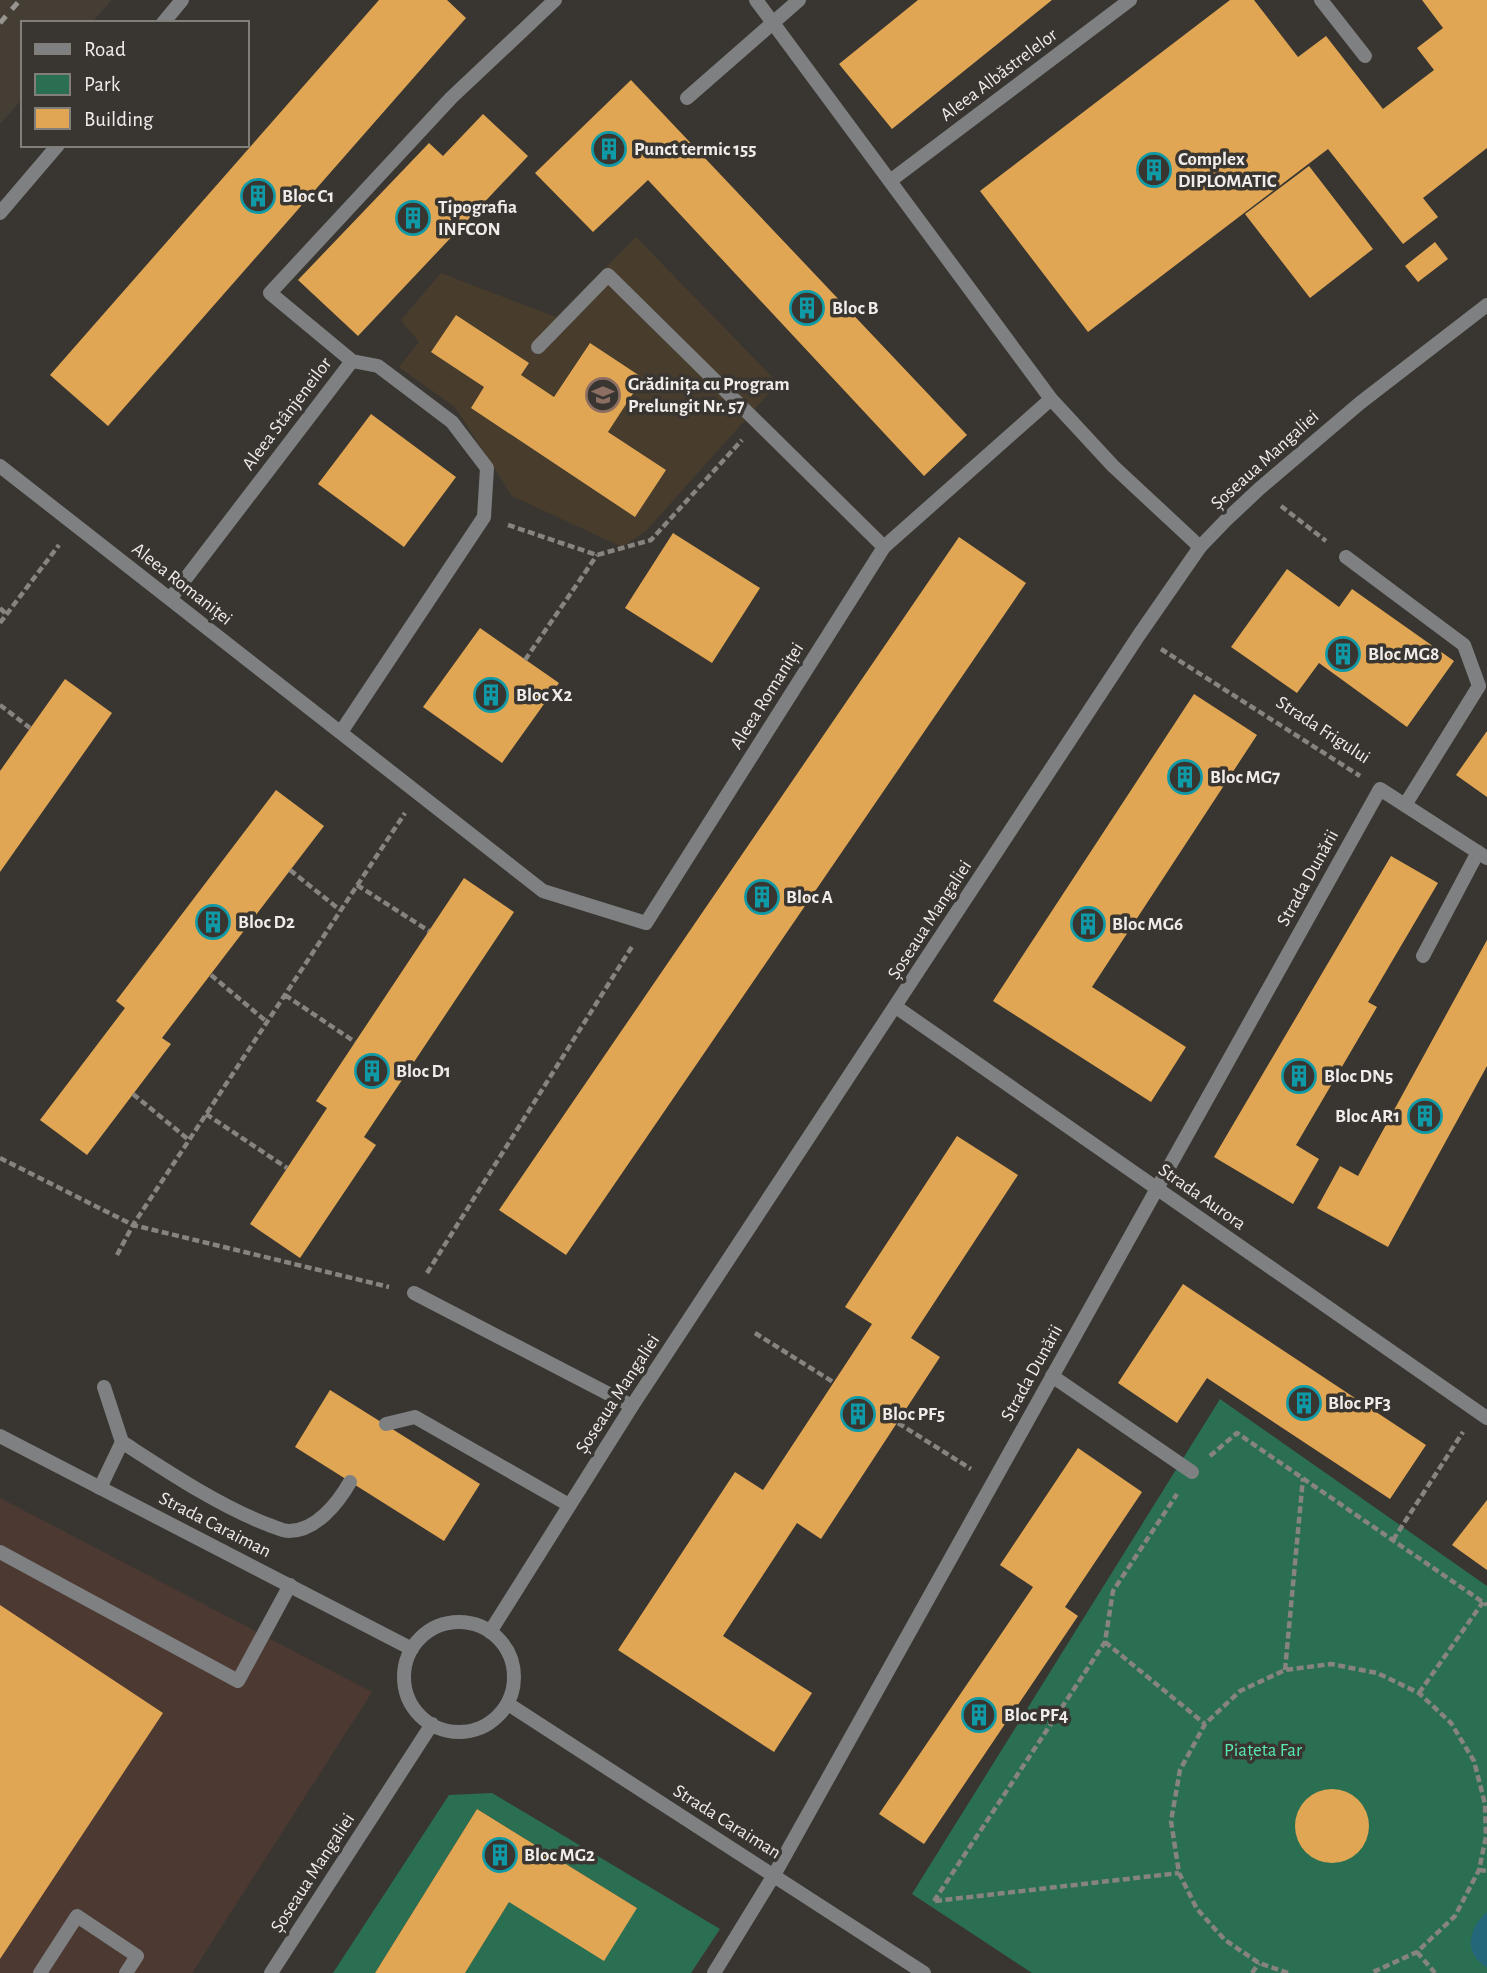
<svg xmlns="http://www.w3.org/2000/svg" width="1487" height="1973" viewBox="0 0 1487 1973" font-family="'Alegreya Sans',sans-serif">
	<rect width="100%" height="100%" fill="#393631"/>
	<path fill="#453e35" d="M0,0H112L91,23H23V98L0,124Z"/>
	<path fill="#4c3932" d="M0,1498L372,1692L192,1973H0Z"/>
	<path fill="#483c2d" d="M636,237L778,383L646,531L622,547L512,496L455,407L399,367L419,342L401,320L441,273L556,317Z"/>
	<path fill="#2b6f52" d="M1220,1399L1487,1586V1973H1032L912,1894Z
		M492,1793L720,1929L691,1973H465L509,1902L637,1908L477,1809L375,1973H333L449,1795Z"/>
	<path fill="#24677a" d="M1487,1912V1968C1463,1953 1468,1929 1487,1912Z"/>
	<path fill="#e1a654" d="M379,0H447L466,18L108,426L50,375Z
		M918,0H1052L892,129L839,64Z
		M1230,0H1254L1298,57L1326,36L1383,109L1434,70L1417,48L1443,28L1422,0H1487V148L1423,198L1438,217L1403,244L1328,149L1088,332L980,191Z
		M631,80L967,435L924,476L648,180L593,232L535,173Z
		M483,114L528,156L358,336L298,280L429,143L443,156Z
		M1309,166L1373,249L1310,298L1245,214Z
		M1435,242L1448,259L1418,282L1405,266Z
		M456,315L529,363L521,375L554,397L590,343L643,378L608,432L666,470L635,517L471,408L484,387L431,352Z
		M371,414L456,477L404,547L318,484Z
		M673,533L760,588L712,663L625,608Z
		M959,537L1026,583L566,1255L499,1210Z
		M1287,569L1339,607L1352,589L1454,661L1407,727L1319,663L1297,693L1231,647Z
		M480,628L559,683L502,763L423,707Z
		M65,679L112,713L0,872V771Z
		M1194,694L1257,735L1092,987L1186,1047L1151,1102L993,1001Z
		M1487,731V797L1456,775Z
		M276,790L324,826L162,1038L171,1044L87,1155L40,1120L125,1008L116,1001Z
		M1391,856L1438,883L1368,1002L1377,1007L1296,1145L1319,1159L1293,1204L1214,1157Z
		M464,878L514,912L364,1137L376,1145L300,1258L250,1224L327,1108L316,1101Z
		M1487,940V1066L1388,1247L1317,1208L1340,1166L1358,1176Z
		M957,1136L1018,1175L911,1338L940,1357L821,1539L797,1523L723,1636L812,1693L774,1752L618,1650L735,1472L763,1490L872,1324L845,1307Z
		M1183,1284L1426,1445L1390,1499L1207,1378L1177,1423L1118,1383Z
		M330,1390L480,1484L444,1541L295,1447Z
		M1078,1448L1142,1492L1065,1607L1078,1616L924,1844L879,1814L1033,1587L1000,1565Z
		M1487,1500V1570L1452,1545Z
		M0,1605L163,1713L0,1959Z
		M1295 1826a37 37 0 1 1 74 0a37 37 0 1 1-74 0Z
		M477,1809L637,1908L604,1961L509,1902L465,1973H375Z"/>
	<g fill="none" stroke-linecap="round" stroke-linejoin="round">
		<path stroke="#878480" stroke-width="4.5" stroke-dasharray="7 3.5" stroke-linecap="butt" d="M1281,506L1326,541
			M508,525L597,555L651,540L742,440
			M0,608L6,614
			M0,623L59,545
			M1161,649L1360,776
			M525,660L597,555
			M0,705L30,728
			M290,870L340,910
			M357,885L429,931
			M211,975L267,1022
			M285,995L355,1042
			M133,1094L189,1140
			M206,1114L287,1168
			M0,1158L133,1225L389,1287
			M117,1255L133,1225L405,813
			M427,1273L633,945
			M755,1333L833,1382
			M898,1423L971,1469
			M1210,1456L1237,1433L1487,1605
			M1393,1540L1463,1432
			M1105,1642L1205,1724
			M1285,1670L1303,1478
			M1419,1693L1483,1602
			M1479,1870L1487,1871
			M934,1901L1105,1642L1113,1591L1177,1494
			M935,1901L1179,1873
			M1417,1952L1435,1973
			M1252,1973L1259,1963
			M1288,1973L1259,1963L1225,1940L1197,1909L1179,1873L1171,1821L1180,1770L1205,1724L1240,1691L1285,1670L1331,1664L1377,1673L1419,1693L1451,1723L1474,1761L1485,1804L1486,1837L1479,1870L1455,1916L1417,1952L1371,1973"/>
		<path stroke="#7e8082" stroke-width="14" d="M1321,0L1365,56
			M163,23L182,0
			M687,98L799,0
			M0,213L58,145
			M538,347L608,275L884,547
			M1346,557L1464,645L1479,686L1405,805
			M1423,956L1478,852
			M414,1293L632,1406
			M1052,1376L1192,1472
			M386,1424L415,1417L569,1505
			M122,1442C167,1471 219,1506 269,1525C275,1527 283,1531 289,1531C316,1531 338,1503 350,1482
			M100,1488L122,1442L104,1387
			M0,1552L238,1681L290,1585
			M40,1973L77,1916L137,1956L126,1973"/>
		<path stroke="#7e8082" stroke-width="14" d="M756,0L1051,399
			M890,181L1130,0
			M0,466L543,891L646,923L884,547L1051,399L1113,466L1200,547
			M170,599L352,361L270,293L451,98L555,0
			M341,732L484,517L487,468L452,422L378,366L352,361
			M896,1007L1487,1418
			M714,1973L774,1875L1380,789L1487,858"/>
		<path stroke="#7e8082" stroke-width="14" d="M0,1436L412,1649
			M404 1677a55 55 0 1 1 110 0a55 55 0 1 1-110 0Z
			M490,1632L632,1406L1139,635L1200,547L1226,520L1259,489L1360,403L1487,305
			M508,1704L924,1973
			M271,1973L432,1724"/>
		<path stroke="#989591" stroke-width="5" stroke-dasharray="9 9" stroke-linecap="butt" d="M0,23L20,0"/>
	</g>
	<defs>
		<g id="building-ring" transform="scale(1.75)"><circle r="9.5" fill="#393631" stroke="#0f9aa8" stroke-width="1.5"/><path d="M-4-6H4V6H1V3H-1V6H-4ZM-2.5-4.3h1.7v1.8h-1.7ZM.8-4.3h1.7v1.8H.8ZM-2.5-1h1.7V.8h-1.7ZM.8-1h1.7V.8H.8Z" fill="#0f9aa8"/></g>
		<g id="school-ring" transform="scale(1.75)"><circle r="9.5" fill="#393631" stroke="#8d6e63" stroke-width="1.5"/><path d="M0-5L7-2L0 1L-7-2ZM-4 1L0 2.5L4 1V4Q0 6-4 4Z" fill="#8d6e63"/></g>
	</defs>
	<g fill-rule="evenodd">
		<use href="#building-ring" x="609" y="149"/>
		<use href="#building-ring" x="1154" y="170"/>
		<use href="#building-ring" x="258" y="196"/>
		<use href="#building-ring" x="413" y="218"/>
		<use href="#building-ring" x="807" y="308"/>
		<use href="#school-ring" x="603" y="395"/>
		<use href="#building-ring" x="1343" y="654"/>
		<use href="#building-ring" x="491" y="695"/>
		<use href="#building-ring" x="1185" y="777"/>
		<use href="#building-ring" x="762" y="897"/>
		<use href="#building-ring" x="213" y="922"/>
		<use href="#building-ring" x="1088" y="924"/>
		<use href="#building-ring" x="372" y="1071"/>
		<use href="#building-ring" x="1299" y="1076"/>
		<use href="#building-ring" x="1425" y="1116"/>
		<use href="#building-ring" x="1304" y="1403"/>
		<use href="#building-ring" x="858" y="1414"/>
		<use href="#building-ring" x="979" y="1715"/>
		<use href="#building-ring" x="500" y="1855"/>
	</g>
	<g text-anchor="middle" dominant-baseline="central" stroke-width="7" stroke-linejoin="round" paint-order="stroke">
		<g font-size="19" fill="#efecea" stroke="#393631">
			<text transform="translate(999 75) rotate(-37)">Aleea Albăstrelelor</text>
			<text transform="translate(287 414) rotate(-53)">Aleea Stânjeneilor</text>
			<text transform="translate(1265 460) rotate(-42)">Șoseaua Mangaliei</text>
			<text transform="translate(182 584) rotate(38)">Aleea Romaniței</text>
			<text transform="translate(767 696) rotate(-58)">Aleea Romaniței</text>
			<text transform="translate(1323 730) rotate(33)">Strada Frigului</text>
			<text transform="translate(1308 878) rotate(-61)">Strada Dunării</text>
			<text transform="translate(930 920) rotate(-57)">Șoseaua Mangaliei</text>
			<text transform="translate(1202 1197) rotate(35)">Strada Aurora</text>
			<text transform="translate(1032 1373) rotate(-61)">Strada Dunării</text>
			<text transform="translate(618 1394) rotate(-57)">Șoseaua Mangaliei</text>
			<text transform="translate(215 1525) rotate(27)">Strada Caraiman</text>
			<text transform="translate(727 1822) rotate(32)">Strada Caraiman</text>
			<text transform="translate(313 1873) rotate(-57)">Șoseaua Mangaliei</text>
		</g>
		<g font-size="19" font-weight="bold" fill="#efecea" stroke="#393631" text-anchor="start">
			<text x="634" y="149">Punct termic 155</text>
			<text x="1178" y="159">Complex<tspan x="1178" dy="22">DIPLOMATIC</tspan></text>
			<text x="282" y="196">Bloc C1</text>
			<text x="438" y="207">Tipografia<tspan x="438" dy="22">INFCON</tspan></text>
			<text x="832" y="308">Bloc B</text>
			<text x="628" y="384">Grădinița cu Program<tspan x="628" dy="22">Prelungit Nr. 57</tspan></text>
			<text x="1368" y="654">Bloc MG8</text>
			<text x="516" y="695">Bloc X2</text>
			<text x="1210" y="777">Bloc MG7</text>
			<text x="786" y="897">Bloc A</text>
			<text x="238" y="922">Bloc D2</text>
			<text x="1112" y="924">Bloc MG6</text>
			<text x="396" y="1071">Bloc D1</text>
			<text x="1324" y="1076">Bloc DN5</text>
			<text x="1400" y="1116" text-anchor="end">Bloc AR1</text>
			<text x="1328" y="1403">Bloc PF3</text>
			<text x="882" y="1414">Bloc PF5</text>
			<text x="1004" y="1715">Bloc PF4</text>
			<text x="524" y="1855">Bloc MG2</text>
		</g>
		<g font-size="19" fill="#59e9ad" stroke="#393631">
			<text x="1263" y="1750">Piațeta Far</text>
		</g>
	</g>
	<rect x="21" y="21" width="228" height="126" fill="#393631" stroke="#827f7b" stroke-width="2"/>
	<rect x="35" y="44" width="35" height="10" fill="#7e8082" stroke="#827f7b" stroke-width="2"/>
	<text x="84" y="56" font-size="21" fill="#efecea">Road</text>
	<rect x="35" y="74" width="35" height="21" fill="#2b6f52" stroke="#827f7b" stroke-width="2"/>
	<text x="84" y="91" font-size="21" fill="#efecea">Park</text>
	<rect x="35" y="108" width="35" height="21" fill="#e1a654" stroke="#827f7b" stroke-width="2"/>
	<text x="84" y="126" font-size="21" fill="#efecea">Building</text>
</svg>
